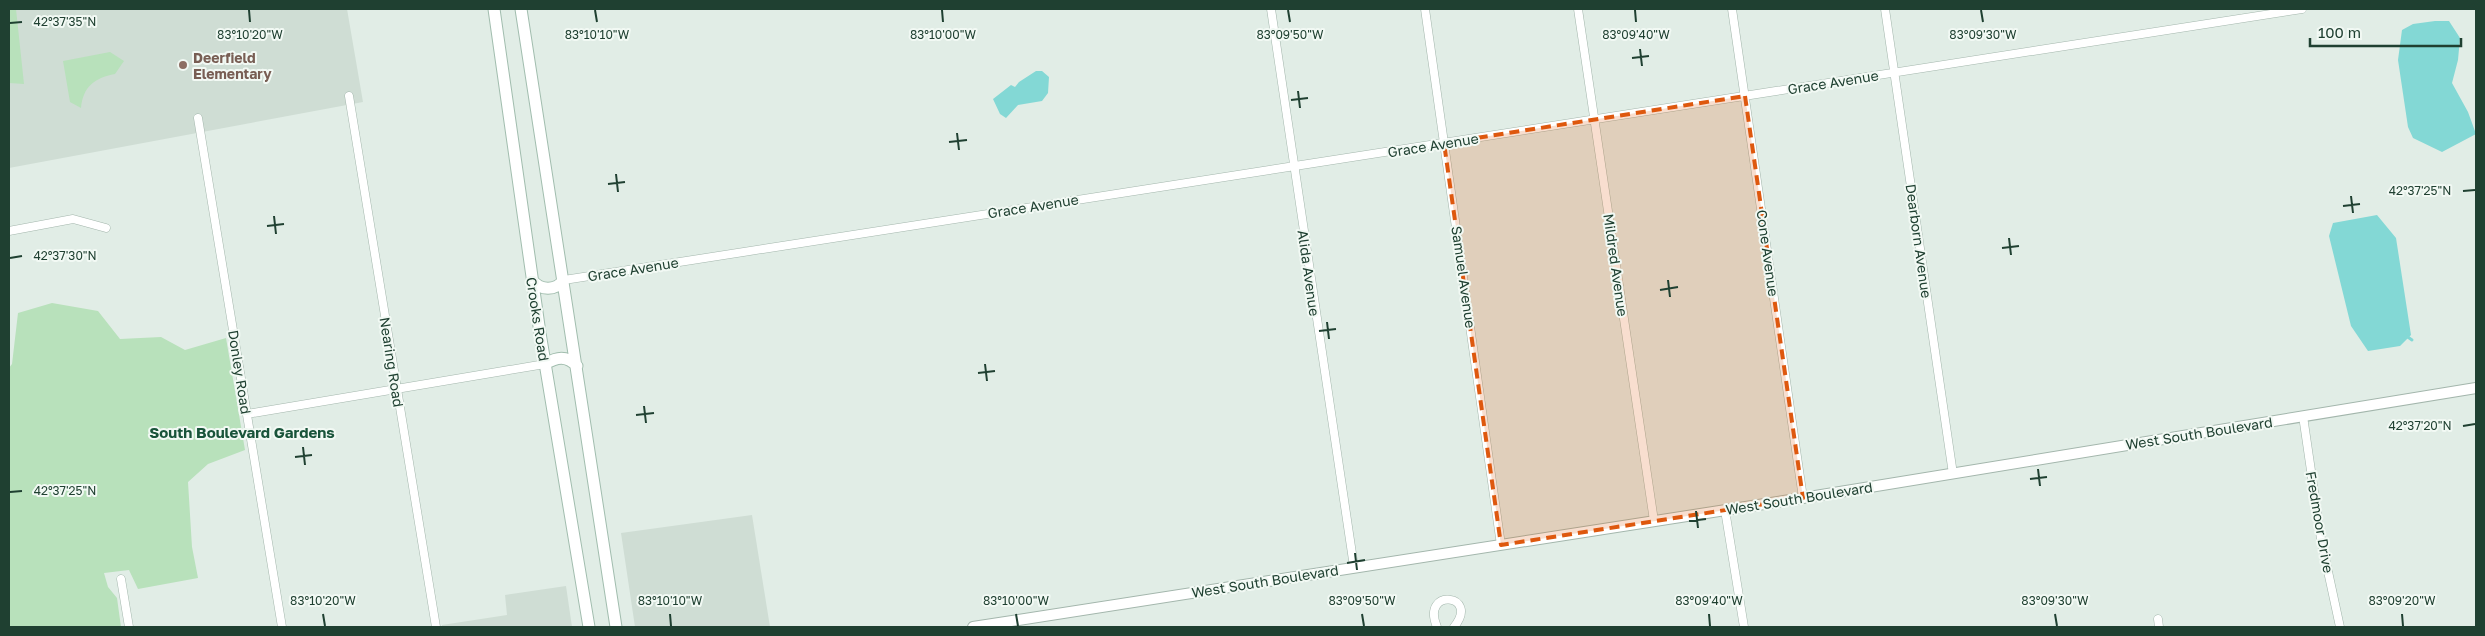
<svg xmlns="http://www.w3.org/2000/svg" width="2485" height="636" viewBox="0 0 2485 636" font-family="'Golos Text',sans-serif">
	<rect width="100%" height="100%" fill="#e1ede6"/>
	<path fill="#cfddd4" d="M9,9H347L363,102L9,168Z
		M752,515L770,627H635L621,533Z
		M566,586L572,627H442V625L507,615L505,595Z"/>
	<path fill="#b8e1bb" d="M9,9H16L24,84L9,83Z
		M110,52L124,61L115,74C94,78 83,87 81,108L70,102L63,61Z
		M52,303L98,311L120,339L161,337L185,350L226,338L245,450L208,464L188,482L192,547L198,578L138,589L129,570L104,573L108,587L117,598L121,627H9V368L12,364L18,313Z"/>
	<path fill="#83d8d5" d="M2435,21H2449L2460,38L2458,60L2452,83L2468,112L2476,134L2442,152L2413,138L2408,127L2398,60L2402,30L2413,24Z
		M1036,71H1042L1049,77L1048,93L1042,101L1018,105L1006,118L1000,114L993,99L1011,85L1015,87L1019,82Z
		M2377,215L2396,238L2411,335L2400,346L2368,351L2351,326L2329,236L2333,223Z"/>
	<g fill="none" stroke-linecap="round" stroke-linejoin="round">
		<path stroke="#83d8d5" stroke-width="3" d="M2405,335L2412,340"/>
		<g stroke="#a3b6ac" stroke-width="9">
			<path id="minor" d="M1271,9L1354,567
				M1425,9L1501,545
				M1578,9L1654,521
				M1732,9L1803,498
				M1885,9L1953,474
				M349,96L436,627
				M198,118L282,627
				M9,231L73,219L106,228
				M564,280L2302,9
				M247,414L545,364
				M2303,416L2321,539L2340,627
				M1725,510L1744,627
				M121,579L129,627
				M2158,619L2159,627
				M1437,627C1420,587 1481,594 1454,627"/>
		</g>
		<g stroke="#a3b6ac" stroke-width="12">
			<path id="tertiary" d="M973,627L1803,498L2476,388"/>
		</g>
		<g stroke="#a1bdae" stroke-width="13">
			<path id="secondary" d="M494,9L540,333L589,627
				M521,9L616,627
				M532,280C541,291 555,291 564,280
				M545,364C557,357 566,355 577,366"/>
		</g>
		<use href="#minor" stroke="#fff" stroke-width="8"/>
		<use href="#tertiary" stroke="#fff" stroke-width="10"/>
		<use href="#secondary" stroke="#fff" stroke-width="11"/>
	</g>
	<path fill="#de580e" fill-opacity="0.2" stroke="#de580e" stroke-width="4" stroke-dasharray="10 6" stroke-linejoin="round" d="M1745,96L1803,498L1501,545L1444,143Z"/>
	<path fill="none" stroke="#1f4031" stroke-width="2" d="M249,10L250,22M595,10L597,22M942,10L943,22M1288,10L1290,22M1635,10L1636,22M1981,10L1983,22M10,23L22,22M1640,49L1642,66M1632,58L1649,56M1298,91L1300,108M1291,100L1308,98M957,133L959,150M949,142L967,140M616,174L618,192M608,184L625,182M2463,191L2475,190M2351,196L2353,213M2343,206L2360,204M274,216L276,234M267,226L284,224M2009,238L2011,255M2002,248L2019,246M10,258L22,256M1668,280L1670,297M1660,290L1678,287M1327,322L1329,339M1319,331L1336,329M985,364L987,381M978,373L995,371M644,406L646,423M636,415L654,413M2463,426L2475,424M303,447L305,465M295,457L312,455M2038,469L2040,486M2030,479L2047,477M10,492L22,491M1696,511L1698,528M1689,521L1706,519M1355,553L1357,570M1347,563L1365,560M323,614L325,626M670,614L671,626M1016,614L1018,626M1362,614L1364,626M1709,614L1710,626M2055,614L2057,626M2402,614L2403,626"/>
	<circle fill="#8d6e63" stroke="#f2f9f4" stroke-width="2" cx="183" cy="65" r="5"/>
	<g text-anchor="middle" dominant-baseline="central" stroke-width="4" stroke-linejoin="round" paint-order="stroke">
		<g font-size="14" font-weight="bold" fill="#785e54" stroke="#f2f9f4" text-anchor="start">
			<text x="193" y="57">Deerfield<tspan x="193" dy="16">Elementary</tspan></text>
		</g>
		<g font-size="14" fill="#1f4031" stroke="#f2f9f4">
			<text transform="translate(1833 82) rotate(-9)">Grace Avenue</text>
			<text transform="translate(1433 145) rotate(-9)">Grace Avenue</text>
			<text transform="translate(1033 206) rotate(-9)">Grace Avenue</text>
			<text transform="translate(1919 241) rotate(82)">Dearborn Avenue</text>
			<text transform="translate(1768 253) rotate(82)">Cone Avenue</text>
			<text transform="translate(1616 265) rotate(82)">Mildred Avenue</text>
			<text transform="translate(633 269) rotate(-9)">Grace Avenue</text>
			<text transform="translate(1309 273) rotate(82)">Alida Avenue</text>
			<text transform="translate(1464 277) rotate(82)">Samuel Avenue</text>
			<text transform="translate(538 319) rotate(81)">Crooks Road</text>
			<text transform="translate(392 362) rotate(81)">Nearing Road</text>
			<text transform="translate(240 372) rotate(81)">Donley Road</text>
			<text transform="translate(2199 433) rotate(-9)">West South Boulevard</text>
			<text transform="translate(1799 498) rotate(-9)">West South Boulevard</text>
			<text transform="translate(2320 522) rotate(80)">Fredmoor Drive</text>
			<text transform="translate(1265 581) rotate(-9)">West South Boulevard</text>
		</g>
		<g font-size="15" font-weight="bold" fill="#19543a" stroke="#f2f9f4">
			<text x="242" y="432">South Boulevard Gardens</text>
		</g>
	</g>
	<g font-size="12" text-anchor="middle" fill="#1f4031" stroke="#f2f9f4" stroke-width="4" stroke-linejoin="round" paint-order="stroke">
		<text x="65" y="26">42°37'35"N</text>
		<text x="250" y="39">83°10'20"W</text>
		<text x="597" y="39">83°10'10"W</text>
		<text x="943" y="39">83°10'00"W</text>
		<text x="1290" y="39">83°09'50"W</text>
		<text x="1636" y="39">83°09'40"W</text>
		<text x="1983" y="39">83°09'30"W</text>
		<text x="2420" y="195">42°37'25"N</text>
		<text x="65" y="260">42°37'30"N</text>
		<text x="2420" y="430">42°37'20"N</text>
		<text x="65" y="495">42°37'25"N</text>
		<text x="323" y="605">83°10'20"W</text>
		<text x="670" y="605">83°10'10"W</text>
		<text x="1016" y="605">83°10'00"W</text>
		<text x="1362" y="605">83°09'50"W</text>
		<text x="1709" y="605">83°09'40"W</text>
		<text x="2055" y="605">83°09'30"W</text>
		<text x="2402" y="605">83°09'20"W</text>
	</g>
	<rect width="2485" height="636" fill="none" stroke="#1f4031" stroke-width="20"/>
	<path d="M2310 38v8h151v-8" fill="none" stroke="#1f4031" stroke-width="2.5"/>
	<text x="2318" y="38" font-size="15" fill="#1f4031" stroke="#f2f9f4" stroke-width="4" paint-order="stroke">100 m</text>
</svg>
